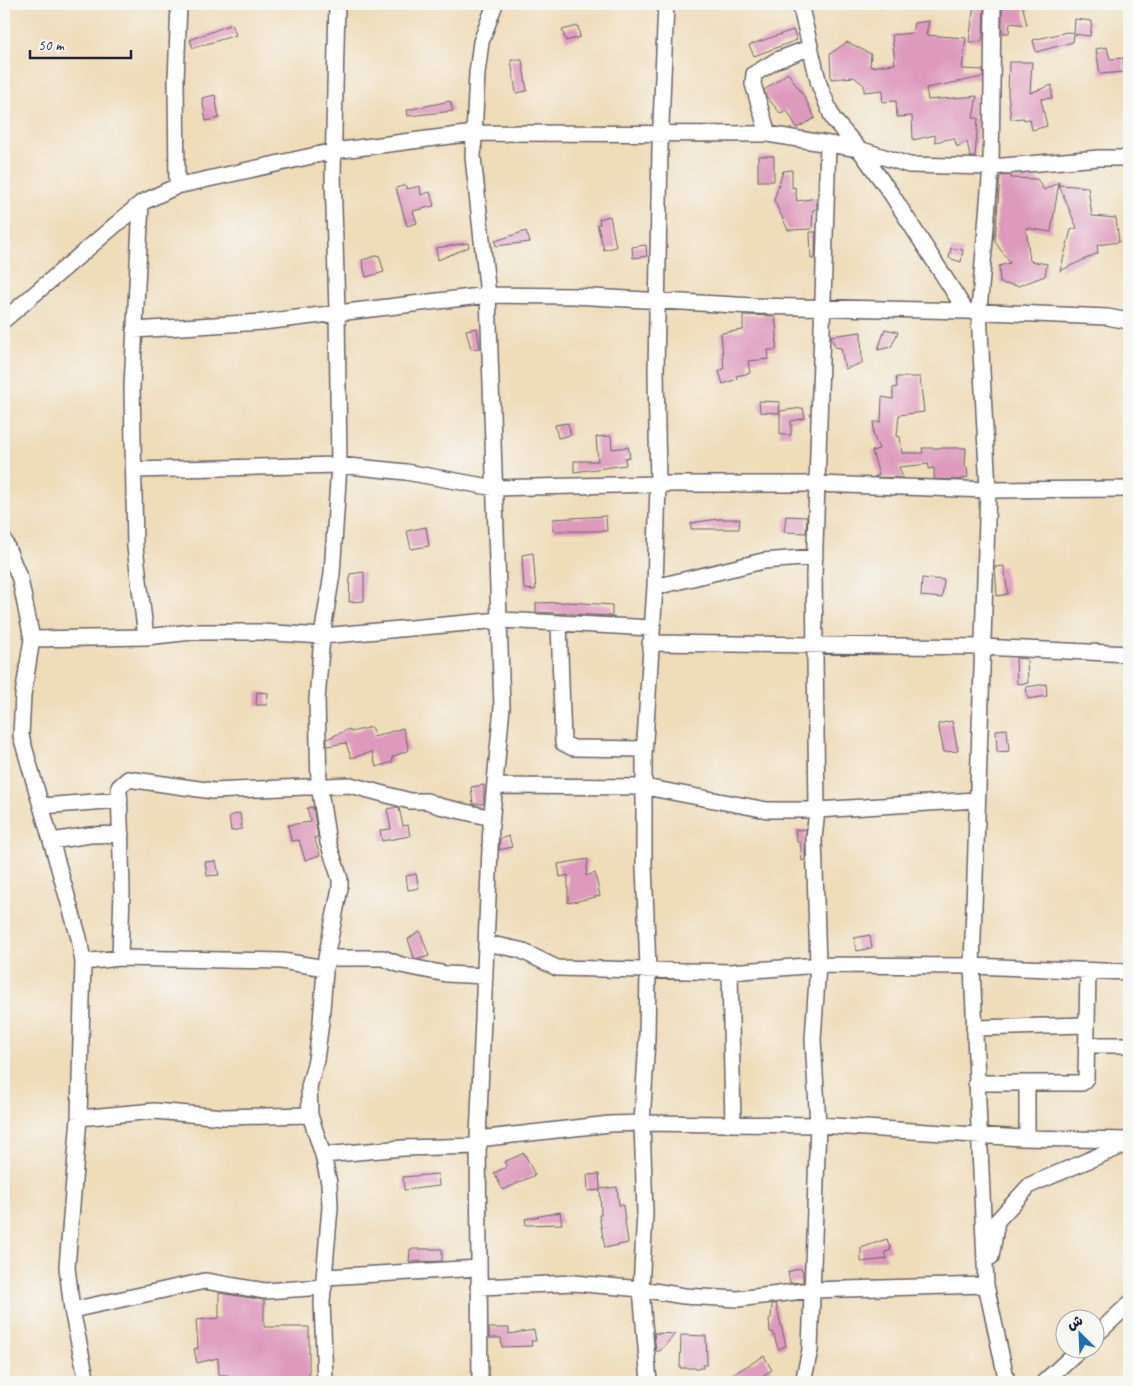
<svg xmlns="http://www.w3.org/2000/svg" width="1133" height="1386" viewBox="0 0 1133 1386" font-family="Caveat,'Playpen Sans Arabic',sans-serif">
	<rect width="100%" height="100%" fill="#f6f6f2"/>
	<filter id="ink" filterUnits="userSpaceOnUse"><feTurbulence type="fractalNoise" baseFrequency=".02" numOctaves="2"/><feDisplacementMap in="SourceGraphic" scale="10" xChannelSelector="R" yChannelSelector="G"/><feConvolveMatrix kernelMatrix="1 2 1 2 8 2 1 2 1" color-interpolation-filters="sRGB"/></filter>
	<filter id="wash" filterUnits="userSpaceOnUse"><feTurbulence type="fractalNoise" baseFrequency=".0096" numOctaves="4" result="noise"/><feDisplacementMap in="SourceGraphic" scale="20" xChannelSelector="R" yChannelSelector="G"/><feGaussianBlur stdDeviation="1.12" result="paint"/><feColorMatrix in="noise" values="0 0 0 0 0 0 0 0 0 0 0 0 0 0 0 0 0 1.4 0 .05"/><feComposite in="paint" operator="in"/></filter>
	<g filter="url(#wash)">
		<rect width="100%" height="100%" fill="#efdcb9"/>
		<g id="blocks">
			<path fill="#de9abd" d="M974,4L984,5L983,36L981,42H969Z
				M1022,4L1027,25L1010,23L1009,33H1002V8Z
				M1075,19L1092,21L1090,36L1074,34L1073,42L1036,52L1033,40L1067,32L1074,33Z
				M929,21L926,35L966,38L962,69L983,70V77L926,88L928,100L977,96L973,118H978L975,157H970L967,141L957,147L954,138L935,142V135L913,140L912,116L897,117L896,101L882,102L883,90L864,92V85L854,77L831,79L830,54L847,42L871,54L870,67L895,64L892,35L912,33L914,23Z
				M232,24L236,35L193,48L190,40Z
				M578,26L580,37L566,41L562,30Z
				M793,30L797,40L754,56L749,45Z
				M1107,47L1110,59L1123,58L1125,72L1100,74L1096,49Z
				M511,60H522L527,91L516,93Z
				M1009,62H1032L1030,93L1052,85V98L1041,99L1047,126L1032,130L1030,119L1024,120V118L1011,119L1008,94Z
				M788,73L805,98L815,118L797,128L787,110L781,114L766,96L764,90Z
				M215,95L219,118L206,121L202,98Z
				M450,101L453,111L408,116L407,110Z
				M758,156H774V181H758Z
				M792,170V188L795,187L797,201L817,198V208L813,210L812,229L788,230L774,200L783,171Z
				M1011,175V178L1037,179L1044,190L1059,182L1051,232L1026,228L1030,261L1047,264L1045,276L1018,286L1000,283L999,266L1010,263L995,242L1000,176Z
				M406,185L407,189L420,186L421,195L430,192L434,206L413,211L417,223L407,226L396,188Z
				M1059,185L1088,187L1092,216L1116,218L1119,242L1097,245L1098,253L1060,271L1071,230L1077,228Z
				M610,216L616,247L604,250L597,224H600L599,219Z
				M526,231L530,242L496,246L495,241Z
				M810,232H816L815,259H811Z
				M468,243L469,247L438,260L436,248Z
				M646,245L647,256L633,258L632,247Z
				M951,248L963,250L961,262L949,258Z
				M379,255L384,272L366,277L362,260Z
				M743,315L775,316L777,335L776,350H768L769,359L748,361L750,373L736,376L737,379L723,384L719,371L724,369L721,333L743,330Z
				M477,328L480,348L471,349L466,330Z
				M885,329L898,332L891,347L878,350Z
				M861,332L862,363L845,369L841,348L835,347L831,336Z
				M896,377H920L924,412L899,415L897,436L900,437L902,453H923L922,448H966L965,467H967L968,477L958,480L934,479V468L928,469L929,464L899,467L903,478L874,477L879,475L872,451L879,449L873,434L874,422H881L882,397L893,399V388L897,387Z
				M759,401L780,402L779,413L760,412Z
				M803,408L805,418L791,421V435H780V411Z
				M568,423L571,435L558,438L555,425Z
				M611,436L612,449L628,447L630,457L625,458L626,465L574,472V461H598L596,437Z
				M606,516L607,531H553V519Z
				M786,516L807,517L806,533L784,532Z
				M718,519H740L739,529H691V523Z
				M426,527L429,546L411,549L407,531Z
				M533,553L536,590L524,589L522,555Z
				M1004,566L1008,594L997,596L995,567Z
				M364,572V601L349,602L350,574Z
				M922,578L944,580L942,598L921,596Z
				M569,602L612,605V616L536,612V603Z
				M1016,658L1027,659L1028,683L1017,684Z
				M1046,684L1047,696L1028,699L1026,687Z
				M257,692L268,693L267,705H256Z
				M952,721L958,751L944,752L938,724Z
				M372,727L374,737L403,728L409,750L392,757L393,762L376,767L372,752L351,758L346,743L327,746V739L349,729L351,732Z
				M1007,729L1009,751L997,752L996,730Z
				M484,785V804H473L471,787Z
				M313,807L318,837L314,838L320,855L305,860L299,840L291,841L288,825L311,822L307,808Z
				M397,807L399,808L403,826L408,825L410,836L382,841L380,830L391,829L387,809Z
				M240,813L242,829L231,831L229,816Z
				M806,829L805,860L802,861L800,842H797L795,830Z
				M509,836L512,847L499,850L500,839Z
				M588,859L586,876L595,873L600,896L568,903V875L560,877L558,864Z
				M216,861L219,875L207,876L205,862Z
				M416,874L419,888L408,890L406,876Z
				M420,931L429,956L419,959L414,958L408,939Z
				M870,935L872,948L857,951L854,938Z
				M524,1153L535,1175L503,1190L494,1173L507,1167L504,1162Z
				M438,1174L439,1186L404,1190L403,1177Z
				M599,1174L600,1189L617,1187L619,1205H623L628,1243L605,1248L599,1215H601L600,1190L588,1191L587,1175Z
				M560,1212L562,1224L526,1225L525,1219Z
				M887,1239L891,1250L885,1252L887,1259L861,1262V1248Z
				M410,1249H442V1261L409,1262Z
				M800,1268L803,1271V1282L790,1283L788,1272Z
				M219,1293L264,1300V1327H309V1382H228V1375H219L218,1358L197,1363L194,1349L198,1348L196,1320L219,1318Z
				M772,1304H776L786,1346L778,1349L773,1332H770L769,1319L771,1318Z
				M489,1328H509V1334L534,1330L536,1341H531L532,1346L502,1347L501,1338H489Z
				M654,1333L675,1334L660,1351H656Z
				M681,1335L706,1336L707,1365H703V1368H680Z
				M764,1356L772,1370L762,1376L725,1379Z"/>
		</g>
	</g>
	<g filter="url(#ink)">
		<use href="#blocks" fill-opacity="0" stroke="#6a6367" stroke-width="1"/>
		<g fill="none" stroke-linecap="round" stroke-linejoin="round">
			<g stroke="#6a6367" stroke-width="18">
				<path id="minor" d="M800,4L819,84L833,119L859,149L892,195L966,311L1107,317L1129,321
					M993,4L991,167L979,311L988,490L972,966L986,1285L1007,1382
					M768,134L753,84L754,74L777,60L809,48
					M177,186L176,80L179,4
					M141,203L132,387L135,547L146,637
					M4,320L141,203L177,186L334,151L474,133L768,134L859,149L909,165L991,167L1099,158H1129
					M134,330L263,322L488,295L574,296L753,306L966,311
					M134,470L339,465L406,472L495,488L658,484H817L988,490L1129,489
					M4,540L20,579L32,639L23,695L21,736L79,938L83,962L79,1118L67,1267L72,1310L87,1382
					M655,587L763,561L815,557
					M559,623L563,743L573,748L644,749
					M32,639L146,637L192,632H261L322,636L500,620L652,628
					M650,643L982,647L1129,654
					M495,786L645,787L767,810H817L976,800
					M42,806L120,800
					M52,841L90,835L121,834
					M486,943L520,950L557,968L730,972L818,965L972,966L1129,972
					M120,958L122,890L119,787L128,779L213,791L350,785L410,801H427L439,806L492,818
					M326,958H383L401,965L446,974L485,976
					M83,962L120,958L282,961L325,968
					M730,972L733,1124
					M974,1028L1087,1025
					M1086,1045H1129
					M976,1083H1082L1086,1078L1088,971
					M79,1118L154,1111L224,1117L310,1115
					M1027,1138V1083
					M478,1139L610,1124L642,1123L818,1125L1022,1138L1129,1140
					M323,1155L403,1148L479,1146
					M991,1257L997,1221L1030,1185L1129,1143
					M326,1277L479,1268
					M478,1287L574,1283L641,1289L684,1296L738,1299L811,1290L986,1285
					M72,1310L205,1281L265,1291L324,1287
					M1096,1335L1129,1304
					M325,1382L322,1302L330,1207L329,1183L323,1155L310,1115L309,1087L316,1060L321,1022L326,958L340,888V879L328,842L319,785L317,700L322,636L332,574L339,465L337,311L333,173L337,4
					M480,1382L478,1139L491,825L502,707L488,295L473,157L477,73L481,42L495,4
					M649,1382L641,1289L645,1213L642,1123L647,1039L648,969L644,865V755L655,587L658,484L656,372L660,148L666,4
					M803,1382L810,1350L818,1125L813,1039L818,965L814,839L817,810L814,576L828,144
					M1044,1382L1081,1348"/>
			</g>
			<path stroke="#6a6367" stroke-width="2.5" stroke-dasharray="4 4" stroke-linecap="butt" d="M4,681H12"/>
			<use href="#minor" stroke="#fff" stroke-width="15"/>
		</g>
	</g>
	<rect width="1133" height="1386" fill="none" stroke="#f6f6f2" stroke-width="20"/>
	<g transform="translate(1080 1334) rotate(336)"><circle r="24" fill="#f6f6f2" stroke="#a1a1a9"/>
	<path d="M0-4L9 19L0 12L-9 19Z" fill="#1f6fb2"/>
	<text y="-8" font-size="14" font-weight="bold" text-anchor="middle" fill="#22223b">ش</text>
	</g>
	<path d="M30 50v8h101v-8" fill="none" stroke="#22223b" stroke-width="2.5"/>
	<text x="38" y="50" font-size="15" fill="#22223b" stroke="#f6f6f2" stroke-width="4" paint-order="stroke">50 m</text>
</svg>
